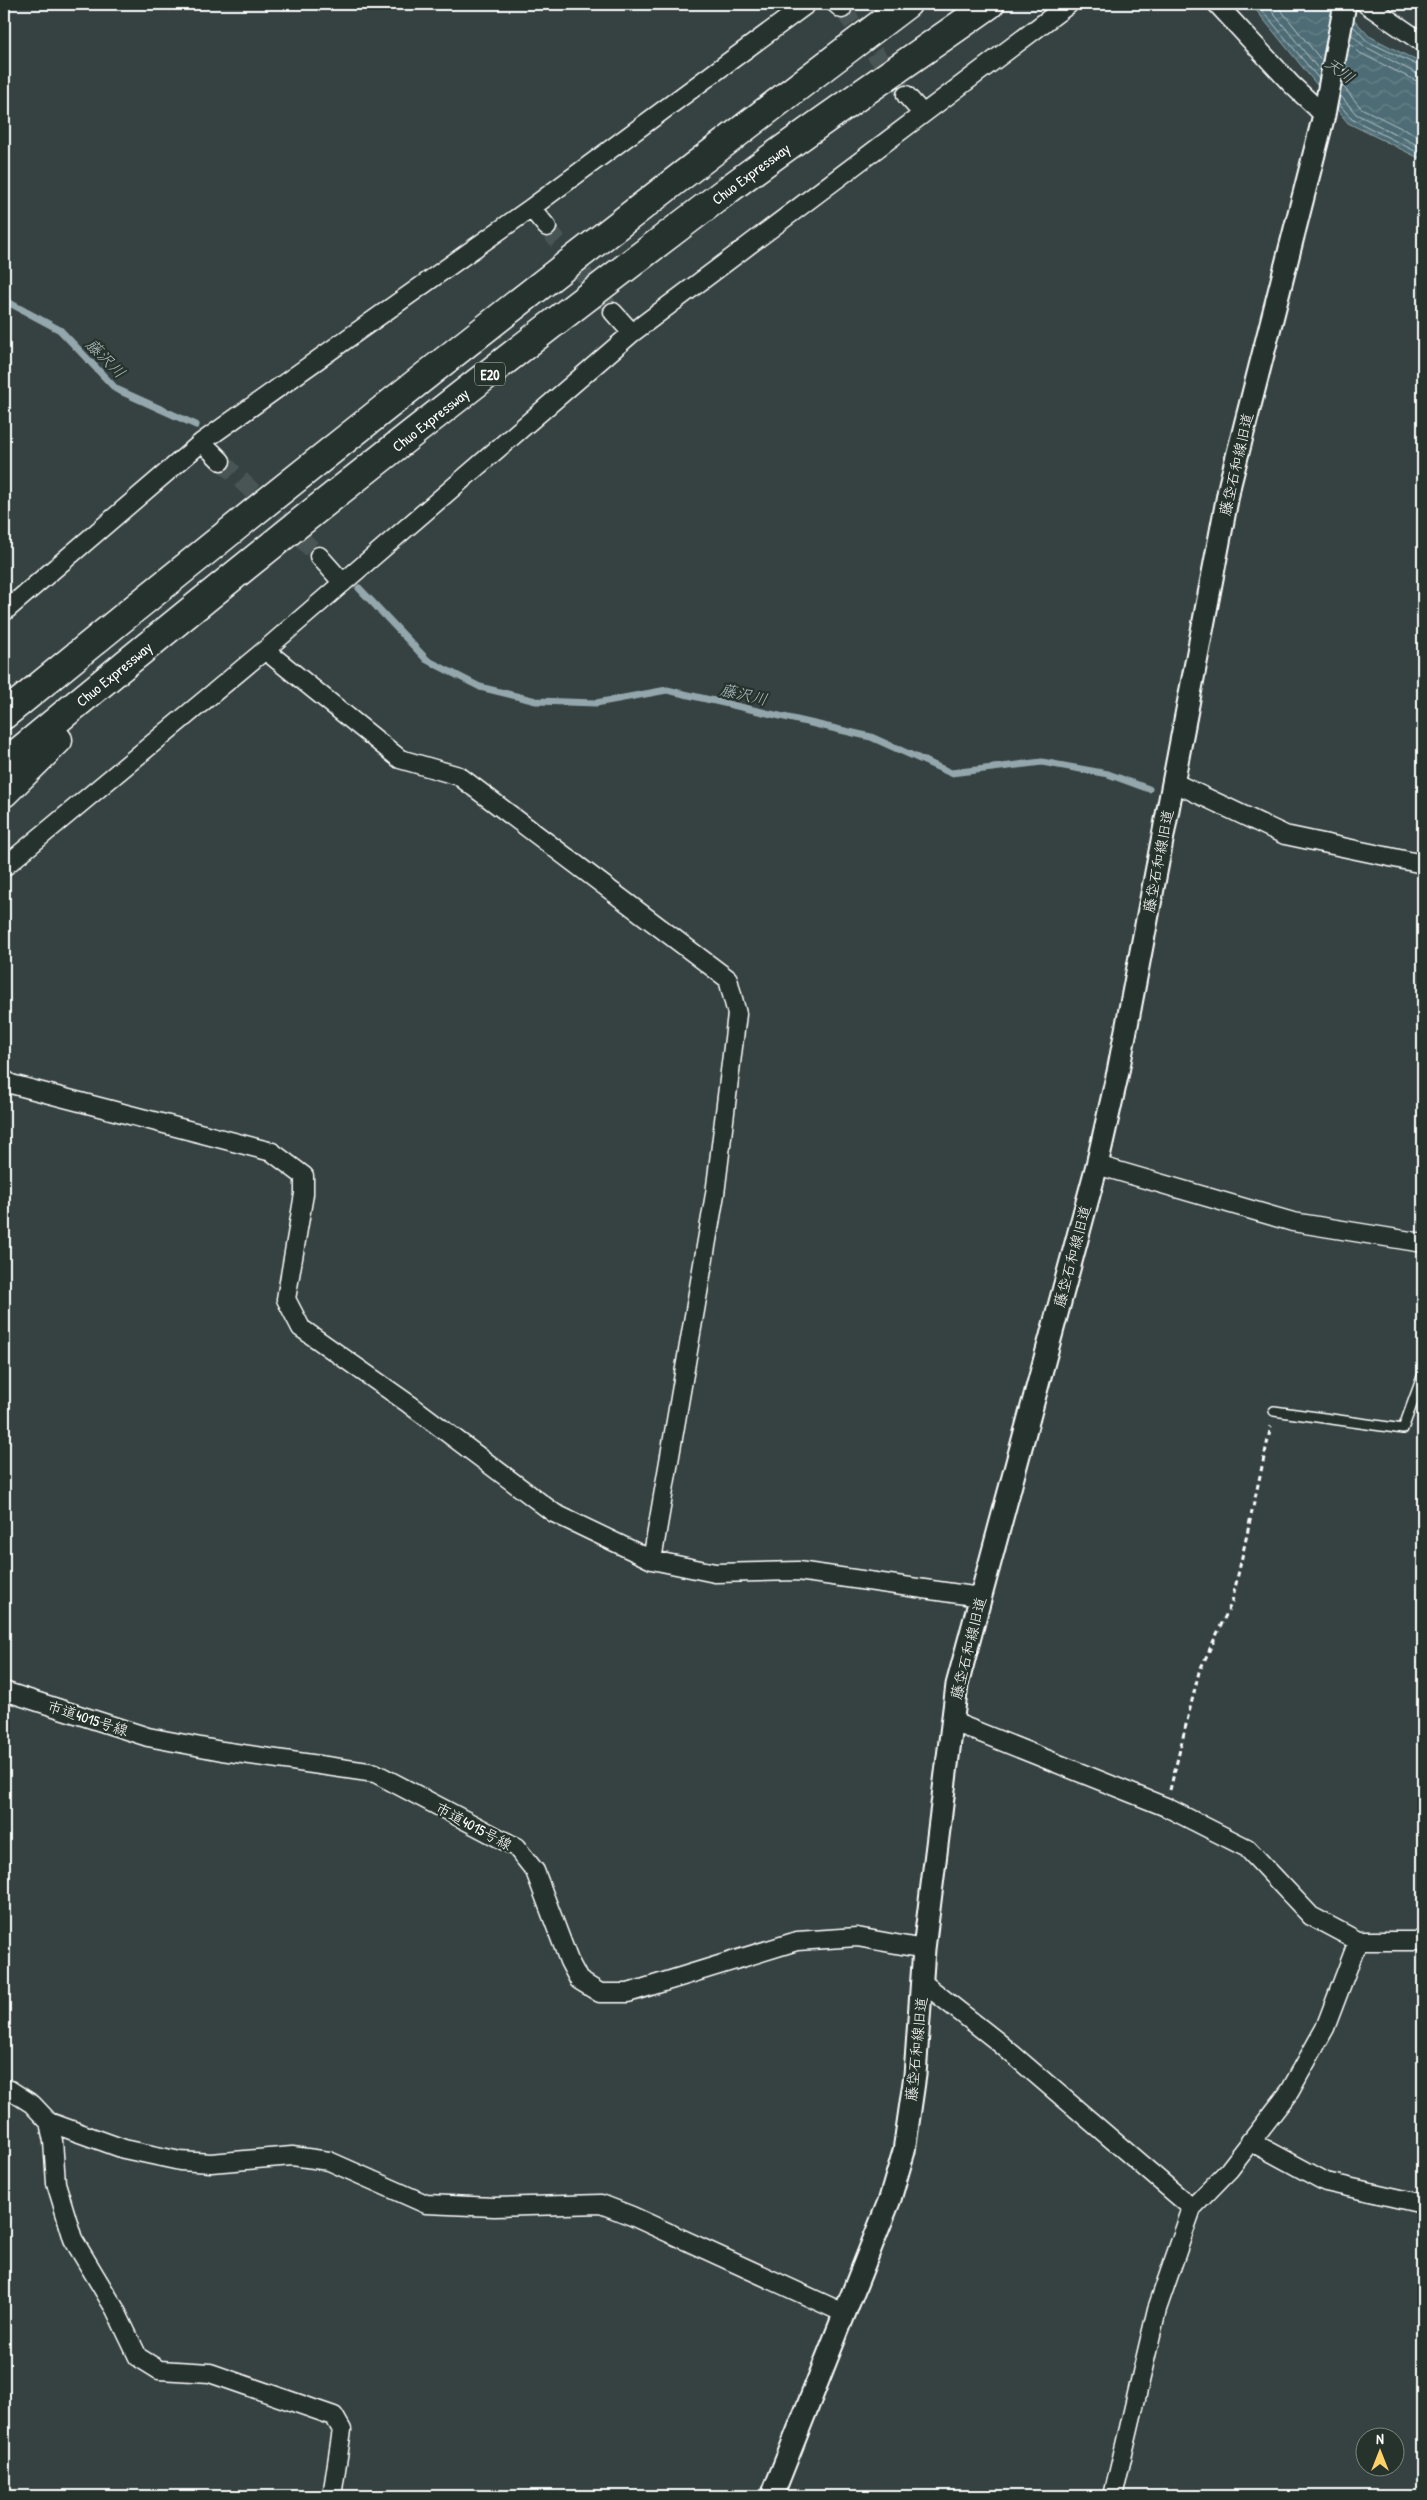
<svg xmlns="http://www.w3.org/2000/svg" width="1427" height="2500" viewBox="0 0 1427 2500" font-family="'Patrick Hand','Klee One',sans-serif">
	<defs>
		<pattern id="water-waves" width="16" height="10" patternUnits="userSpaceOnUse" patternTransform="scale(1.25)"><rect width="16" height="10" fill="#4d6c74"/><path d="M0 5q4-4 8 0t8 0" fill="none" stroke="#688289"/></pattern>
	</defs>
	<rect width="100%" height="100%" fill="#364242"/>
	<filter id="ink" filterUnits="userSpaceOnUse"><feTurbulence type="fractalNoise" baseFrequency=".02" numOctaves="2"/><feDisplacementMap in="SourceGraphic" scale="10" xChannelSelector="R" yChannelSelector="G"/><feConvolveMatrix kernelMatrix="1 2 1 2 8 2 1 2 1" color-interpolation-filters="sRGB"/></filter>
	<g filter="url(#ink)">
		<path fill="url(#water-waves)" stroke="#94a7ac" d="M1251,4H1340L1369,36L1423,64V160L1348,123Z"/>
		<g fill="none" stroke-linecap="round" stroke-linejoin="round">
			<path stroke="#b8c4c7" stroke-width="1" d="M1257,4L1319,79
				M1266,4L1320,71
				M1276,4L1322,61
				M1353,26L1367,41L1423,68
				M1351,34L1364,46L1417,74L1423,75
				M1350,43L1360,53L1414,80L1423,82
				M1342,85L1361,108L1423,139
				M1340,95L1356,114L1423,148
				M1338,103L1352,119L1423,155"/>
			<path stroke="#94a7ac" stroke-width="7" d="M4,300L60,330L116,389L196,425
				M359,588L427,660L480,687L536,701L596,703L667,690L871,737L951,773L1042,762L1108,774L1149,789"/>
			<path stroke="#4a5555" stroke-width="18" stroke-dasharray="18 9" stroke-linecap="butt" d="M842,9L906,95
				M547,227L613,312
				M221,461L319,556"/>
			<g stroke="#fff" stroke-width="12">
				<path id="service" d="M1274,1411L1403,1429L1423,1374"/>
			</g>
			<g stroke="#fff" stroke-width="21">
				<path id="minor" d="M836,4L842,9
					M1217,4L1291,84L1324,115
					M1366,4L1423,43
					M906,95L922,113
					M531,208L547,227
					M613,312L632,333
					M202,442L221,461
					M319,556L343,583
					M4,612L202,442L531,208L807,4
					M265,650L400,759L459,776L728,979L737,1014L715,1194L652,1560
					M1173,782L1285,835L1423,864
					M4,867L265,650L632,333L1069,4
					M4,1079L11,1084L272,1152L304,1176V1194L286,1299L301,1328L409,1404L554,1513L652,1560L715,1573L798,1571L980,1597
					M1097,1165L1293,1222L1423,1243
					M4,1691L148,1737L222,1751L375,1773L516,1847L535,1871L569,1961L579,1980L600,1993H628L797,1941L857,1937L924,1949
					M951,1721L1166,1807L1247,1848L1311,1916L1358,1941H1423
					M922,1982L997,2041L1192,2208
					M4,2089L10,2090L32,2104L49,2122L53,2141L56,2183L73,2239L115,2309L138,2357L159,2370L210,2373L334,2416L342,2430L332,2496
					M49,2122L124,2149L180,2161L211,2163L292,2156L329,2161L426,2204L494,2207L601,2204L632,2216L844,2313
					M1250,2141L1326,2182L1423,2204
					M1113,2496L1157,2309L1192,2208L1229,2170L1290,2091L1325,2028L1358,1941"/>
			</g>
			<g stroke="#fff" stroke-width="25">
				<path id="tertiary" d="M772,2496L890,2199L904,2151L915,2075L924,1949L957,1685L1097,1165L1118,1072L1230,484L1324,115L1345,4"/>
			</g>
			<g stroke="#fff" stroke-width="31">
				<g id="motorway">
					<path d="M4,715C300,472 601,235 907,4"/>
					<path id="s1" d="M4,764C240,568 480,377 725,192C811,127 901,67 990,4"/>
					<path d="M4,793L58,740"/>
				</g>
			</g>
			<path stroke="#fff" stroke-width="3" stroke-dasharray="5 4" stroke-linecap="butt" d="M1170,1790L1199,1672L1232,1602L1271,1426"/>
			<use href="#service" stroke="#26332d" stroke-width="9"/>
			<use href="#minor" stroke="#26332d" stroke-width="18"/>
			<use href="#tertiary" stroke="#26332d" stroke-width="21"/>
			<use href="#motorway" stroke="#26332d" stroke-width="28"/>
		</g>
	</g>
	<g text-anchor="middle" dominant-baseline="central" stroke-width="4.5" stroke-linejoin="round" paint-order="stroke">
		<rect fill="#26332d" stroke="#bec2c0" stroke-width="1" x="475" y="362.5" width="30" height="23" rx="4"/>
		<g font-size="14" font-weight="bold" fill="#fff">
			<text x="490" y="374">E20</text>
		</g>
		<g font-size="15" fill="#fff" stroke="#26332d">
			<text stroke="none"><textPath href="#s1" startOffset="952">Chuo Expressway</textPath></text>
			<text stroke="none"><textPath href="#s1" startOffset="548">Chuo Expressway</textPath></text>
			<text transform="translate(1236 464) rotate(-77)">藤垈石和線旧道</text>
			<text stroke="none"><textPath href="#s1" startOffset="142">Chuo Expressway</textPath></text>
			<text transform="translate(1158 861) rotate(-79)">藤垈石和線旧道</text>
			<text transform="translate(1072 1256) rotate(-75)">藤垈石和線旧道</text>
			<text transform="translate(968 1648) rotate(-76)">藤垈石和線旧道</text>
			<text transform="translate(88 1718) rotate(18)">市道4015号線</text>
			<text transform="translate(474 1826) rotate(28)">市道4015号線</text>
			<text transform="translate(916 2049) rotate(-84)">藤垈石和線旧道</text>
		</g>
		<g font-size="16" font-style="italic" fill="#afbdc0" stroke="#26332d">
			<text transform="translate(1340 70) rotate(37)">天川</text>
			<text transform="translate(106 358) rotate(45)">藤沢川</text>
			<text transform="translate(744 694) rotate(13)">藤沢川</text>
		</g>
	</g>
	<rect width="1427" height="2500" fill="none" stroke="#26332d" stroke-width="20"/>
	<rect x="10" y="10" width="1407" height="2480" fill="none" stroke="#fff" stroke-width="2" filter="url(#ink)"/>
	<g transform="translate(1380 2452)"><circle r="24" fill="#26332d" stroke="#7d8581"/>
	<path d="M0-4L9 19L0 12L-9 19Z" fill="#ffd166"/>
	<text y="-8" font-size="14" font-weight="bold" text-anchor="middle" fill="#ffffff">N</text>
	</g>
</svg>
